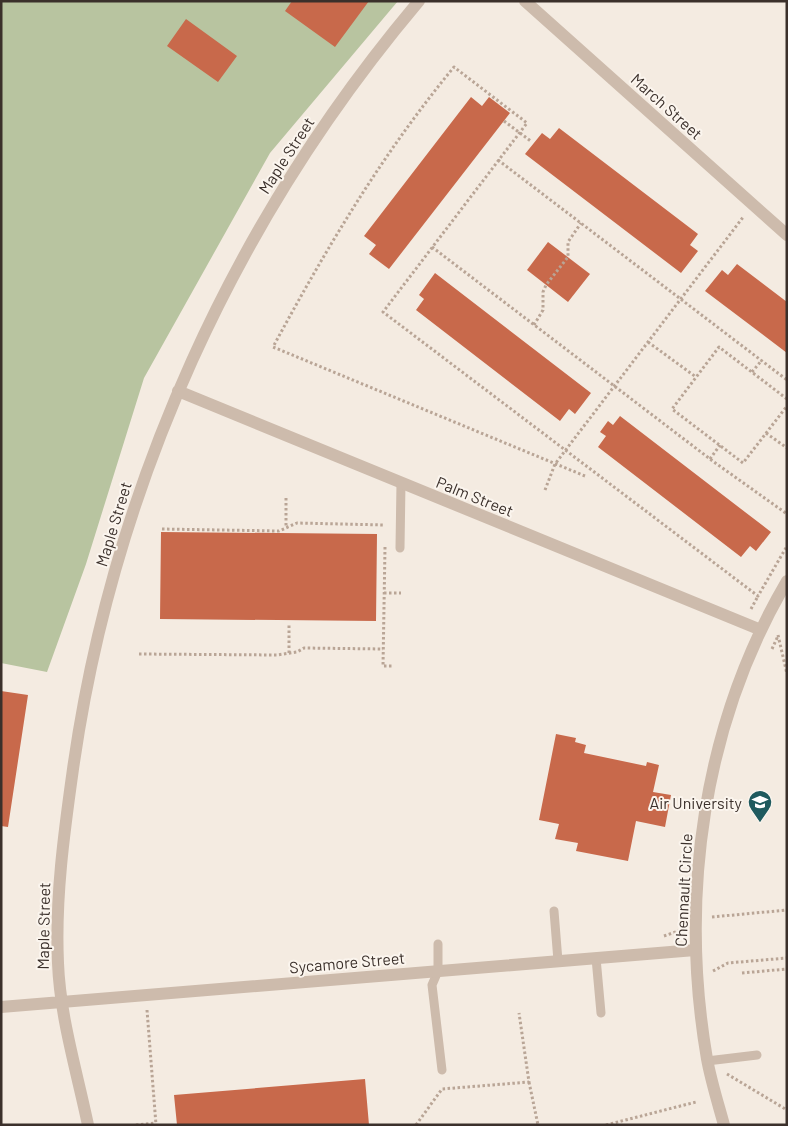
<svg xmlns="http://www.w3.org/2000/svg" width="788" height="1126" viewBox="0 0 788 1126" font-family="Barlow,sans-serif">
	<rect width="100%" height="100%" fill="#f4ebe1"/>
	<path fill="#b8c4a0" d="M1,1H398L270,153L144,378L86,564L47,672L1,663Z"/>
	<path fill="#c8694b" d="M292,1H369L335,47L285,11Z
		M186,19L237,56L218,82L167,46Z
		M471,97L482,106L489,97L510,113L389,269L369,254L376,245L364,236Z
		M559,128L698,234L690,245L698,251L681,273L525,154L542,133L550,139Z
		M548,242L590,274L568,302L527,270Z
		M737,264L787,302V353L705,291L722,270L728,275Z
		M435,273L591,393L575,414L569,409L560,421L416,310L424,299L419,295Z
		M620,416L771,532L756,551L750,546L741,557L598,447L606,436L600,432L608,421L613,425Z
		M161,532L377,534L376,621L160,619Z
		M1,691L28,695L8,827L1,826Z
		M556,734L576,738L575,742L586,745L584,753L646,766L647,762L659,765L653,792L671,795L665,827L636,821L628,861L576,851L578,843L555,839L559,824L539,820Z
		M365,1079L369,1125H177L174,1095Z"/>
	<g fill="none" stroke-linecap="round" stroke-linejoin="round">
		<path stroke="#b9a596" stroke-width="3" stroke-dasharray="2.5 2.5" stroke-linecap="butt" d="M504,121L532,142
			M498,160L787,380
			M432,247L714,462L787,514
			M534,325L543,310V292L546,285L568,257V242L581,223
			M648,342L696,377
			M752,372L762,360
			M787,399L719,347L672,409L743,463L787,406
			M766,433L787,448
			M710,459L720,445
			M585,476L273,347C326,249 382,154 454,67L527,123L383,312L758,596L787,546
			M545,490L555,464L744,216
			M286,498V528
			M162,529L279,531L297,523L385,525
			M385,547L383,666H393
			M384,593H401
			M751,609L758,596
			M778,635L787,674
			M772,649L778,636
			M289,653V624
			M139,654L277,655L297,652L304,648L383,649
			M712,917L787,910
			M664,936L681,930
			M713,971L728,963L787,958
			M742,973L787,969
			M147,1010L156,1125
			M727,1074L787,1110
			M529,1082L538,1125
			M136,1125L156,1123
			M416,1125L442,1089L529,1082L519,1013
			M606,1125L696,1102"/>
		<path stroke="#cdbbac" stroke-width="9" d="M400,548L401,483
			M554,911L558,961
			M438,944V971L432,985L442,1070
			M596,958L601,1013
			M707,1061L757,1055"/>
		<path stroke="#cdbbac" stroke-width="12" d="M525,1L787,235
			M178,391L761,630
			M1,1007L695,950
			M88,1125C77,1072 60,1017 58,963C55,899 64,833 73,769C113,486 235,219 419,1
			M724,1125C718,1103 711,1081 707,1059C679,896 703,724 787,581"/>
	</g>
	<defs>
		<g id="university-pin" transform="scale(1.25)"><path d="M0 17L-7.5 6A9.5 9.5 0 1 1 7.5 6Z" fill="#1f5a5e" stroke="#fbf5ee"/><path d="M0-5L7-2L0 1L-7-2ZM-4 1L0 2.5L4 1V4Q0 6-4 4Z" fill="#fff"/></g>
	</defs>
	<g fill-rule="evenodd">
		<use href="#university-pin" x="760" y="802"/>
	</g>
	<g text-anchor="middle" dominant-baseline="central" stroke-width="4" stroke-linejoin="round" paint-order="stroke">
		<g font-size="16" fill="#3b302b" stroke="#fbf5ee">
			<text transform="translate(667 106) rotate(42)">March Street</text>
			<text transform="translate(286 155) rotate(-57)">Maple Street</text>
			<text transform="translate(475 496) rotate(22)">Palm Street</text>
			<text transform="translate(113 524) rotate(-73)">Maple Street</text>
			<text transform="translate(683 890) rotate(-87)">Chennault Circle</text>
			<text transform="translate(43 926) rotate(-89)">Maple Street</text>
			<text transform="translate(347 962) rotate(-5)">Sycamore Street</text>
		</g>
		<g font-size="16" fill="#3b302b" stroke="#fbf5ee" text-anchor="end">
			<text x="742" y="802">Air University</text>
		</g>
	</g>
	<rect width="788" height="1126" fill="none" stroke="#3b302b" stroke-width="5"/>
</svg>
